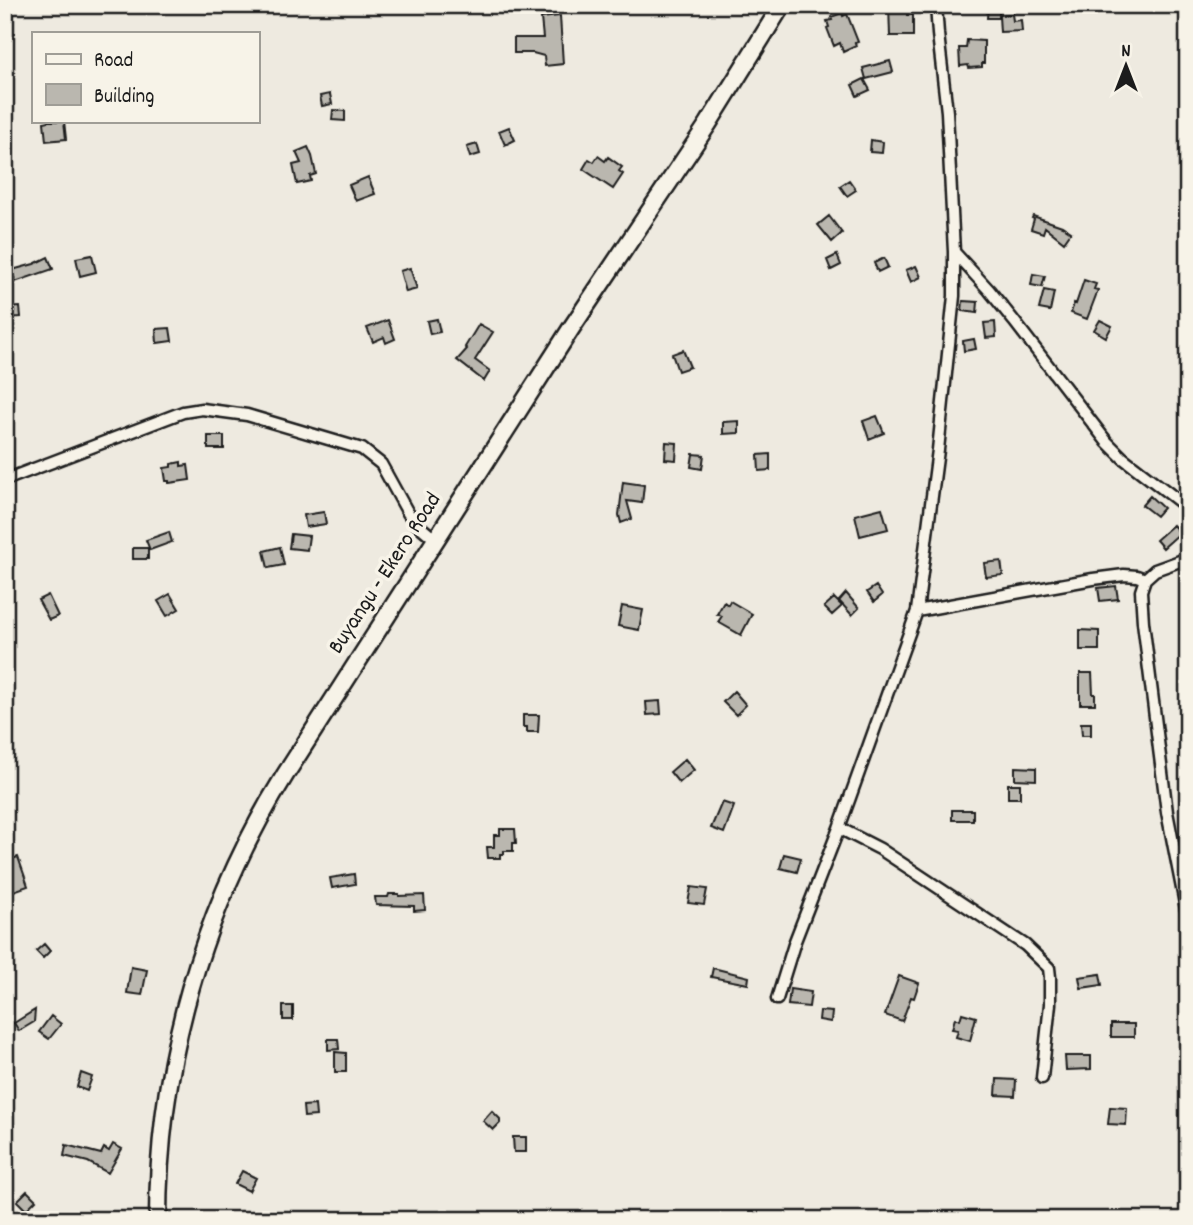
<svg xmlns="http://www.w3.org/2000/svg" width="1193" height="1225" viewBox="0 0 1193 1225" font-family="Dekko,sans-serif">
	<rect width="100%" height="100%" fill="#eeeae0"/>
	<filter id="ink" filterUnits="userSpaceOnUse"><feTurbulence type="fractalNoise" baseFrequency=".0143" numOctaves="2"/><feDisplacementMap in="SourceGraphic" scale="14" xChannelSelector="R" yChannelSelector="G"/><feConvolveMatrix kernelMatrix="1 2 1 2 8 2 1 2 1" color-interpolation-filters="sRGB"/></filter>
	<g filter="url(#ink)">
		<path fill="#bab7af" stroke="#1c1c1c" stroke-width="2" d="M889,5H901V8H907V15H913V36H890Z
			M988,6H999V15L1012,14L1013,21L1021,20L1022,31L1000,32L999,16V18H987Z
			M842,13L843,16L847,14L858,42L855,43L856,46L843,52L840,43L834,46L827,28L829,27L827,21L832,20L831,17Z
			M560,16L563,64L545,66L544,56L533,53H514V38H543L541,18Z
			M967,40L984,41V63H982V67L969,68L968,65L960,66L959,48H966Z
			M890,61L893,72L866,79L863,68Z
			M864,79L870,90L857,96L852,85Z
			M330,94L332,104L322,106L320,96Z
			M333,110L345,111V121L332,120Z
			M49,121H64L66,139L46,141L44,122Z
			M509,127L515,140L505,145L499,131Z
			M871,140L883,142L882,153L870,152Z
			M477,144L480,154L470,157L467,147Z
			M308,147L312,156L316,174L310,176L311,181L297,184L293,165L301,163L296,152Z
			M598,156L605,161L608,157L622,167L619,171L623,174L613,189L583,169L589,159L594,162Z
			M368,177L375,194L356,201L349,185Z
			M849,180L856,190L847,196L840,186Z
			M829,216L842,233L832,242L818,225Z
			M1033,216L1062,226L1071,232L1064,242L1045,227L1043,233L1031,229L1034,219L1032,218Z
			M92,255L96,272L80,276L76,258Z
			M837,255L841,265L831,270L827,260Z
			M48,257L53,269L15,282L12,270L34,264Z
			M884,258L888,267L878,272L874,263Z
			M916,266L921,277L911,282L906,270Z
			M410,268L417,289L406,292L400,271Z
			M1033,274L1045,276L1042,287L1031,285Z
			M1084,280L1096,284L1094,289L1098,290L1087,319L1071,313L1074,303L1076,304Z
			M1044,290L1054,292L1050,311L1039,309Z
			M963,301L978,302L977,313L962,311Z
			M20,307L21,317L5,318V308Z
			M437,319L440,332L430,334L427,321Z
			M388,320L395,339L386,343L384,337L373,342L367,328Z
			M1100,320L1112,326L1106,337L1094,330Z
			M995,322L996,337L986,338L984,323Z
			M479,324L493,332L475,360L490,371L484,381L457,360L467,349L465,347Z
			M170,328L172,341L157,343L156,329Z
			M974,339L976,349L964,351L963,341Z
			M683,350L690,367L678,371L672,354Z
			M877,416L884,433L869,439L863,421Z
			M739,421V433L723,434V422Z
			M208,436H224V449H208Z
			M666,442L677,443L676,460L665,459Z
			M693,454L704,455L702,469L691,467Z
			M770,454V470L759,471L758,455Z
			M181,462V466L188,465L190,480L169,483V481H166L164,468L171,467V464Z
			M623,482L644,485L642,503L627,501L632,519L621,523L619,515Z
			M1150,496L1163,508L1156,516L1142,505Z
			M882,508L888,529L860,536L855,515Z
			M324,512L326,524L306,527L304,515Z
			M1173,525L1180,533L1163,548L1156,540Z
			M169,532L172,542L150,550L146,540Z
			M291,534L309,536L307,550L289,548Z
			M280,547L284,565L268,568L264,551Z
			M133,548H148V559H133Z
			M1001,561L1003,575L986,577L984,563Z
			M876,586L882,595L874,602L867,592Z
			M1116,586L1118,599L1100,601L1098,588Z
			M846,593L859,608L852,615L839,601Z
			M170,594L179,609L167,616L158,601Z
			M48,595L58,616L49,620L38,600Z
			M834,598L842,606L832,615L824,607Z
			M730,601L752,614L741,635L718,622L722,616L717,614L724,602L728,605Z
			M622,606L643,610L639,630L618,626Z
			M1080,630L1099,631V650H1080Z
			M1080,673H1092L1093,694H1095V704H1080Z
			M734,691L746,705L736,715L723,702Z
			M660,701L661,714L647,715L646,702Z
			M523,715H539L538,732H527V727H523Z
			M1081,723H1091V735H1082Z
			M685,759L694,770L679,783L670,772Z
			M1015,767L1036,768V780L1015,779Z
			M1008,784H1020V798H1008Z
			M722,802L734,806L724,833L711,828Z
			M952,810H973V820H952Z
			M500,829H515L516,843H513V851H504V854H500V858H488L487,847H494V835H500Z
			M784,854L801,858L797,872L780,868Z
			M18,857L28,886L8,893L5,886V861Z
			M354,874L355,884L332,888L330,878Z
			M691,887L707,889L704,905L688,903Z
			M389,894H399V896L424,895L425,910L414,911V906L376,905L375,897H388Z
			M44,944L50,951L43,958L36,951Z
			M131,967L147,970L142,995L127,993Z
			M713,968L749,977L748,984L711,977Z
			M1100,974L1102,985L1081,988L1079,977Z
			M899,976L919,983L914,998L911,997L902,1021L885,1015Z
			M790,989L811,992L809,1007L788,1005Z
			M283,1006H293V1020H283Z
			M35,1010L34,1022L19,1031L14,1023Z
			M820,1011L832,1012L831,1022L819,1020Z
			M962,1013L976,1017L970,1041L956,1037L958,1030L952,1029L955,1018L960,1020Z
			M51,1016L61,1024L49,1039L39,1032Z
			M1111,1024H1134V1037H1111Z
			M328,1039H338L339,1049L328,1050Z
			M335,1052L346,1053V1072H335Z
			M1065,1056H1091V1069L1066,1070Z
			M81,1073L92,1077L87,1091L77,1087Z
			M997,1079L1016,1080L1015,1096L996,1095Z
			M315,1105L316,1116L304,1117L303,1106Z
			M1110,1107L1127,1108L1126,1125L1108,1124Z
			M492,1111L500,1119V1123L493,1130L483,1121Z
			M513,1137H526V1152H514Z
			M113,1144L122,1149L108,1173L88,1162L64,1156L66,1145L101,1154L104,1148L109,1151Z
			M242,1171L256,1178L249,1191L235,1184Z
			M27,1191L36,1200L26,1210L17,1201Z"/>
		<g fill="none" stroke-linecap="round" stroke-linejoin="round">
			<g stroke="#1c1c1c" stroke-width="15">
				<path id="minor" d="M954,252L989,290L1014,321L1107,442L1123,458L1188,508
					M5,480L183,412L202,409L247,415L362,449L381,464L408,513L417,524L436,540
					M1145,579L1141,591L1143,622L1167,812L1188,919
					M917,611L1093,579L1124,575L1137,576L1145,579L1155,570L1188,558
					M839,828L880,849L1025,945L1049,968L1050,977V1004L1042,1078
					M777,999L795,941L839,828L917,611L938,450L954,296V252L947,112L938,34L936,5"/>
			</g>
			<g stroke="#1c1c1c" stroke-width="21">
				<path id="primary" d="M158,1220C158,1062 202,909 285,775L572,327L708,124L782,5"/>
			</g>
			<use href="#minor" stroke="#f7f3e8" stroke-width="10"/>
			<use href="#primary" stroke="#f7f3e8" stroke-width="16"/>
		</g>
	</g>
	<g text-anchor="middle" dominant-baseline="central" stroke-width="7" stroke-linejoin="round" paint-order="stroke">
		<g font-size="23" fill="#1c1c1c" stroke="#f7f3e8">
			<text transform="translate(386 574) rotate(-57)">Buyangu - Ekero Road</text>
		</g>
	</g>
	<rect width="1193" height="1225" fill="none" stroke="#f7f3e8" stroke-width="28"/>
	<rect x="14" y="14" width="1165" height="1197" fill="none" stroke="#1c1c1c" stroke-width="2.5" filter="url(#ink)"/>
	<rect x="32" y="32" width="228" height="91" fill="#f7f3e8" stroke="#9f9d96" stroke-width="2"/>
	<rect x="46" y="54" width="35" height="10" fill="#f7f3e8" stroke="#9f9d96" stroke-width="2"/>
	<text x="94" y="66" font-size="21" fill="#1c1c1c">Road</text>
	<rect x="46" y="84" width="35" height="21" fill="#bab7af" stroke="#9f9d96" stroke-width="2"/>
	<text x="94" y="102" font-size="21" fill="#1c1c1c">Building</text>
	<g transform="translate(1126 66)" stroke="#f7f3e8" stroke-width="5" paint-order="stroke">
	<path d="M0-5L12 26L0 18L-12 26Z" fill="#1c1c1c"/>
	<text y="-10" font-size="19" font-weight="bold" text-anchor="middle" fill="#1c1c1c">N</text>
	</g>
</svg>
